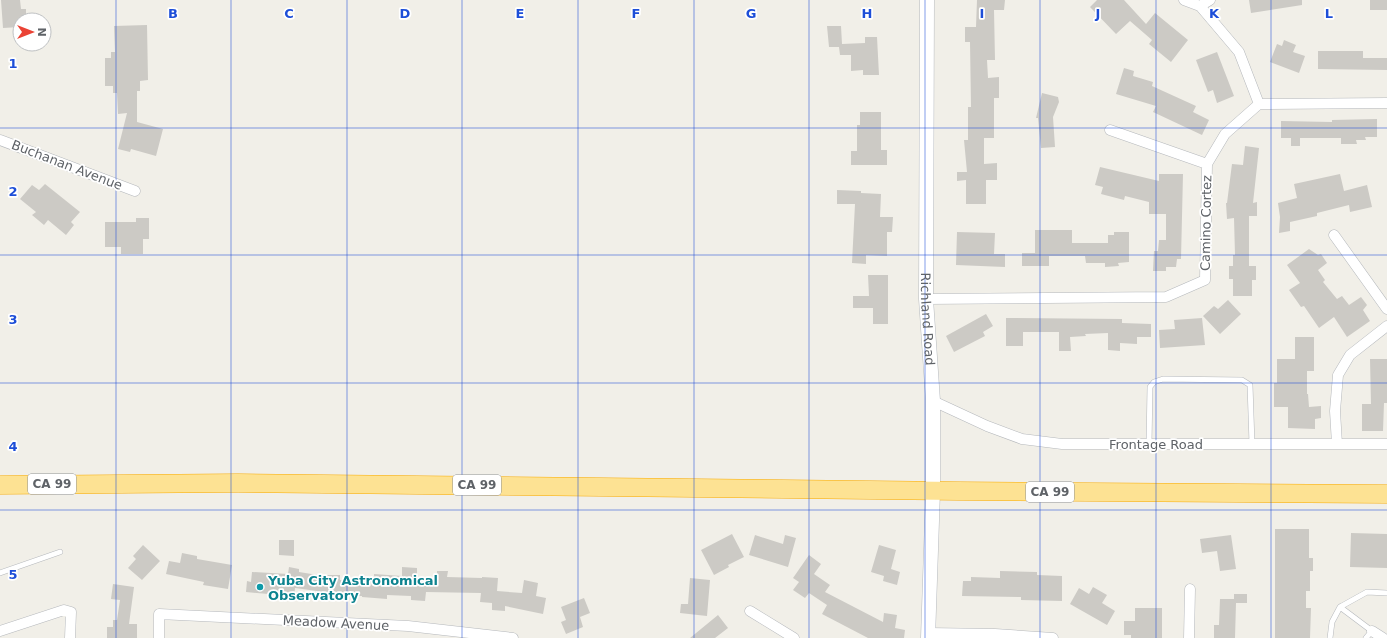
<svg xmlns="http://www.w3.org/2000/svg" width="1387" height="638" viewBox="0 0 1387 638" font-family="'DejaVu Sans',sans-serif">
	<rect width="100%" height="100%" fill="#f1efe8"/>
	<path fill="#cccac5" d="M1,0H20L21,9H26V20H20V27L3,28Z
		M977,0H1005L1004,10H994L995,60H987L988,78L999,77V98H994V138H984V164L997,163V180H986V204H966V180L957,181V172H967L964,140H968V107H971L970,42H965V27H976Z
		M1097,0H1124L1146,24L1155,13L1188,40L1171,62L1149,44L1152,40L1130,21L1116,34L1090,7Z
		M1249,0H1302V5L1251,13Z
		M1370,0H1387V10H1370Z
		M147,25L148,80L140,81V91H137V122L163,129L156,156L131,149L130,152L118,149L127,113L118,114L117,93H113V86H105V58H111V52H115L114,26Z
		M827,26H841L842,44L865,43V37H877L879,75H863V70L851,71V55H840L839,47H829Z
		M1284,40L1296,45L1293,52L1305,56L1299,73L1270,62L1277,44L1282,46Z
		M1318,51H1363V58H1387V70L1318,69Z
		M1217,52L1234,96L1217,103L1213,90L1208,92L1196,60Z
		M1124,68L1134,71L1133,76L1153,82L1152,86L1196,106L1193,112L1209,120L1202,135L1153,112L1156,106L1116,94Z
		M1042,93L1058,97L1059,102L1053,117L1055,147L1041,148L1038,118H1036Z
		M860,112H881V150H887V165H851V151H857V125H860Z
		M1377,119V137H1365L1366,140H1356L1357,144H1341V138H1300V146H1291V138H1281V121L1332,122V120Z
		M1245,146L1259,148L1253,203L1257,202V216H1249V266H1256V280H1252V296H1233V279H1229V266H1233V255H1235L1234,218L1227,219L1226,203H1227L1232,164L1243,165Z
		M1100,167L1159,181V174H1183L1181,259H1177L1176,267H1166V271H1153L1154,251H1158L1159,240H1166V214H1149V202L1125,196L1124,200L1101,194L1103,187L1095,185Z
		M1340,174L1344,191L1367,185L1372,207L1350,212L1349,205L1317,213V216L1290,222V231L1279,233L1280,217L1278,203L1297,198L1294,184Z
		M45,184L80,212L71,222L74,225L66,235L48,220L44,225L32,215L36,212L20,199L32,185L39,190Z
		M837,190L861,191V193L881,194L880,217H893L892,232H887V256L866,255V264L852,263L855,204H837Z
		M136,218H149V239H143V254H121V247H105V222H136Z
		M1035,230H1072V243H1108V235H1114V232H1129V262L1118,263L1119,266L1105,267V263H1086L1085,256H1049V266H1022V253H1035Z
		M957,232L995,233L994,254H1005V267L956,265Z
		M1309,249L1318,255L1321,254L1327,263L1318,270L1325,280L1323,282L1337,299L1342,296L1349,305L1361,297L1367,305L1363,310L1370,321L1347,337L1334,317L1319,328L1304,306L1301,307L1289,290L1300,283L1287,265Z
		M868,275H888V324H873V308H853V296H869Z
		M1228,300L1241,314L1220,334L1203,316L1214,306L1218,309Z
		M986,314L993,326L983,332L985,336L954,352L946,336Z
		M1006,318L1122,319V323L1151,324V337H1137V344L1120,343V351L1108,350V333L1085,334L1086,336L1070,337L1071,351H1059V332H1023V346H1006Z
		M1202,318L1205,345L1160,348L1159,330L1175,329L1174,320Z
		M1295,337H1314V371H1307V394H1308L1309,407L1321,406V418L1315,419V429L1288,428V407H1274V383H1277V359H1295Z
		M1370,359H1387V403H1384L1383,431H1362V404H1371Z
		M1275,529H1309V558H1313V571H1310V591H1306V608H1311L1310,638H1275Z
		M1351,533L1387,534V568L1350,567Z
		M732,534L744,557L728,565L729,567L714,575L701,550Z
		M755,535L783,544L785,535L796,538L788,567L749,555Z
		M1231,535L1236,569L1220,571L1217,551L1202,553L1200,539Z
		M279,540H294V556L279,555Z
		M143,545L160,561L142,580L128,568L136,559L133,556Z
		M879,545L896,550L891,569L900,572L897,585L883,581L884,576L871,572Z
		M182,553L197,556V559L232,565L228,589L203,585L204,582L166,574L169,561L180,563Z
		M809,555L821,564L814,574L830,585L825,592L883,622L884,613L897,615L895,628L905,630L904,638H868L822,614L827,605L809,593L805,598L793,590L799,582L793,578Z
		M289,567L299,569V572L324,576V575H340V580L374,579V574L402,576V567L417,568V579L437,580V571H448L447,577L482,578V577L498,578L497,591L522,593L524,580L538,583L536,596L546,598L543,614L505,606V611L492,610V603L480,602L481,593L426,592L425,601L411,600V596L387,595V599L362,597V596H317V591L295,588L294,599L280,597V595L246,592L247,581L251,582L252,572L288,574Z
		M1000,571L1037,572V575L1062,576V601L1021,600V597L962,596L963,581H971V577L1000,578Z
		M690,578L710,580L707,616L680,613L681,604H688Z
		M113,584L134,587L129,624H137V638H107V627H113V620H117L120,600L111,599Z
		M1093,587L1107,595L1102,603L1115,611L1107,625L1070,604L1079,588L1089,594Z
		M1234,594H1247V603H1236L1235,638H1214V625H1219L1220,599H1234Z
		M584,598L590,613L580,617L583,627L566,634L561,622L566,620L561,607Z
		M1135,608H1162V638H1131V635H1124V621H1135Z
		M718,615L728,628L715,638H690Z"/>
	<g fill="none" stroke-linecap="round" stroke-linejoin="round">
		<g stroke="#b5b8bc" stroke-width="6">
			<path id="lane" d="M1149,444L1150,387L1154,382L1163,379L1242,380L1250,385L1252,444
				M0,573L60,552
				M1340,607L1372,631L1366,638
				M1330,638L1332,622L1340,607L1367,592L1387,593"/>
		</g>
		<g stroke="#b5b8bc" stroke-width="11">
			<path id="street" d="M1184,0L1200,6L1239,52L1259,104
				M1200,6L1210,0
				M1110,130L1207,164
				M0,140L135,191
				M1334,235L1387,309
				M926,299L1166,297L1205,280L1207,164L1225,134L1259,104L1387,103
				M933,401L987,426L1022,439L1062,444H1387
				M1337,444L1335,411L1338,375L1350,355L1387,326
				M750,611L794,638
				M0,631L64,610L71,612L70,638
				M1372,631L1383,638
				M928,633L995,634L1053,638
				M159,638V614L408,626L513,638
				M1189,638L1190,589"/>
		</g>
		<g stroke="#b6babf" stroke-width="15">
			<g id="secondary">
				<path id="s1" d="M927,0L926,299L933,401V491L928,638"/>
			</g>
		</g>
		<g stroke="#f9ab00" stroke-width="19">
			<path id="highway" d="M0,485L238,483L957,491L1387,494"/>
		</g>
		<use href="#lane" stroke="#fff" stroke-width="5"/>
		<use href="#street" stroke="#fff" stroke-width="10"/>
		<use href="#secondary" stroke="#fff" stroke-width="14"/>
		<use href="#highway" stroke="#fde293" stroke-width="18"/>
	</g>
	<path fill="none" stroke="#1d4ed8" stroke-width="1" stroke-opacity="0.55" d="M116,0V638M231,0V638M347,0V638M462,0V638M578,0V638M694,0V638M809,0V638M925,0V638M1040,0V638M1156,0V638M1271,0V638M0,128H1387M0,255H1387M0,383H1387M0,510H1387"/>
	<circle fill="#0f9aa8" stroke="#fff" stroke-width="1.5" cx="260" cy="587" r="4"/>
	<g text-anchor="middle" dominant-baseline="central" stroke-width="3.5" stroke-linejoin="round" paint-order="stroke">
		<g fill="#fff" stroke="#8f9295" stroke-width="1">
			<rect x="28" y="474" width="48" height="20" rx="3"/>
			<rect x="453" y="475" width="48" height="20" rx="3"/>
			<rect x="1026" y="482" width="48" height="20" rx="3"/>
		</g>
		<g font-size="12" font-weight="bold" fill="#5f6368">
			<text x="52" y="484">CA 99</text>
			<text x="477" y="485">CA 99</text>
			<text x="1050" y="492">CA 99</text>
		</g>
		<g font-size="13" fill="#5f6368" stroke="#fff">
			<text transform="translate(67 165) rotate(21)">Buchanan Avenue</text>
			<text transform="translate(1206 223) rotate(-89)">Camino Cortez</text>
			<text stroke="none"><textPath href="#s1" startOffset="319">Richland Road</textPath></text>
			<text x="1156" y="444">Frontage Road</text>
			<text transform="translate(336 623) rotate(3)">Meadow Avenue</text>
		</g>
		<g font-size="13" font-weight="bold" fill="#0d838f" stroke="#fff" text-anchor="start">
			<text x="268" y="580">Yuba City Astronomical<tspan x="268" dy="15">Observatory</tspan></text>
		</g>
	</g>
	<g font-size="13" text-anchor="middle" font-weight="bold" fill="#1d4ed8" stroke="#fff" stroke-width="3.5" stroke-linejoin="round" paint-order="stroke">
		<text x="173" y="18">B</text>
		<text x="289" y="18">C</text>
		<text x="405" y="18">D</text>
		<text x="520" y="18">E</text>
		<text x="636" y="18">F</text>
		<text x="751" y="18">G</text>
		<text x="867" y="18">H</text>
		<text x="982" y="18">I</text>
		<text x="1098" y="18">J</text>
		<text x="1214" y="18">K</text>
		<text x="1329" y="18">L</text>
		<text x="13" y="68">1</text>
		<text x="13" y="196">2</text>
		<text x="13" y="324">3</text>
		<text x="13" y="451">4</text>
		<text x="13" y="579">5</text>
	</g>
	<g transform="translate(32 32) rotate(90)"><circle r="19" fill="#ffffff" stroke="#bfc1c3"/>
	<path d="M0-3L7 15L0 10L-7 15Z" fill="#ea4335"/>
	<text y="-6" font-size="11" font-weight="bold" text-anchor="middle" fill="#5f6368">N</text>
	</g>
</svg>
